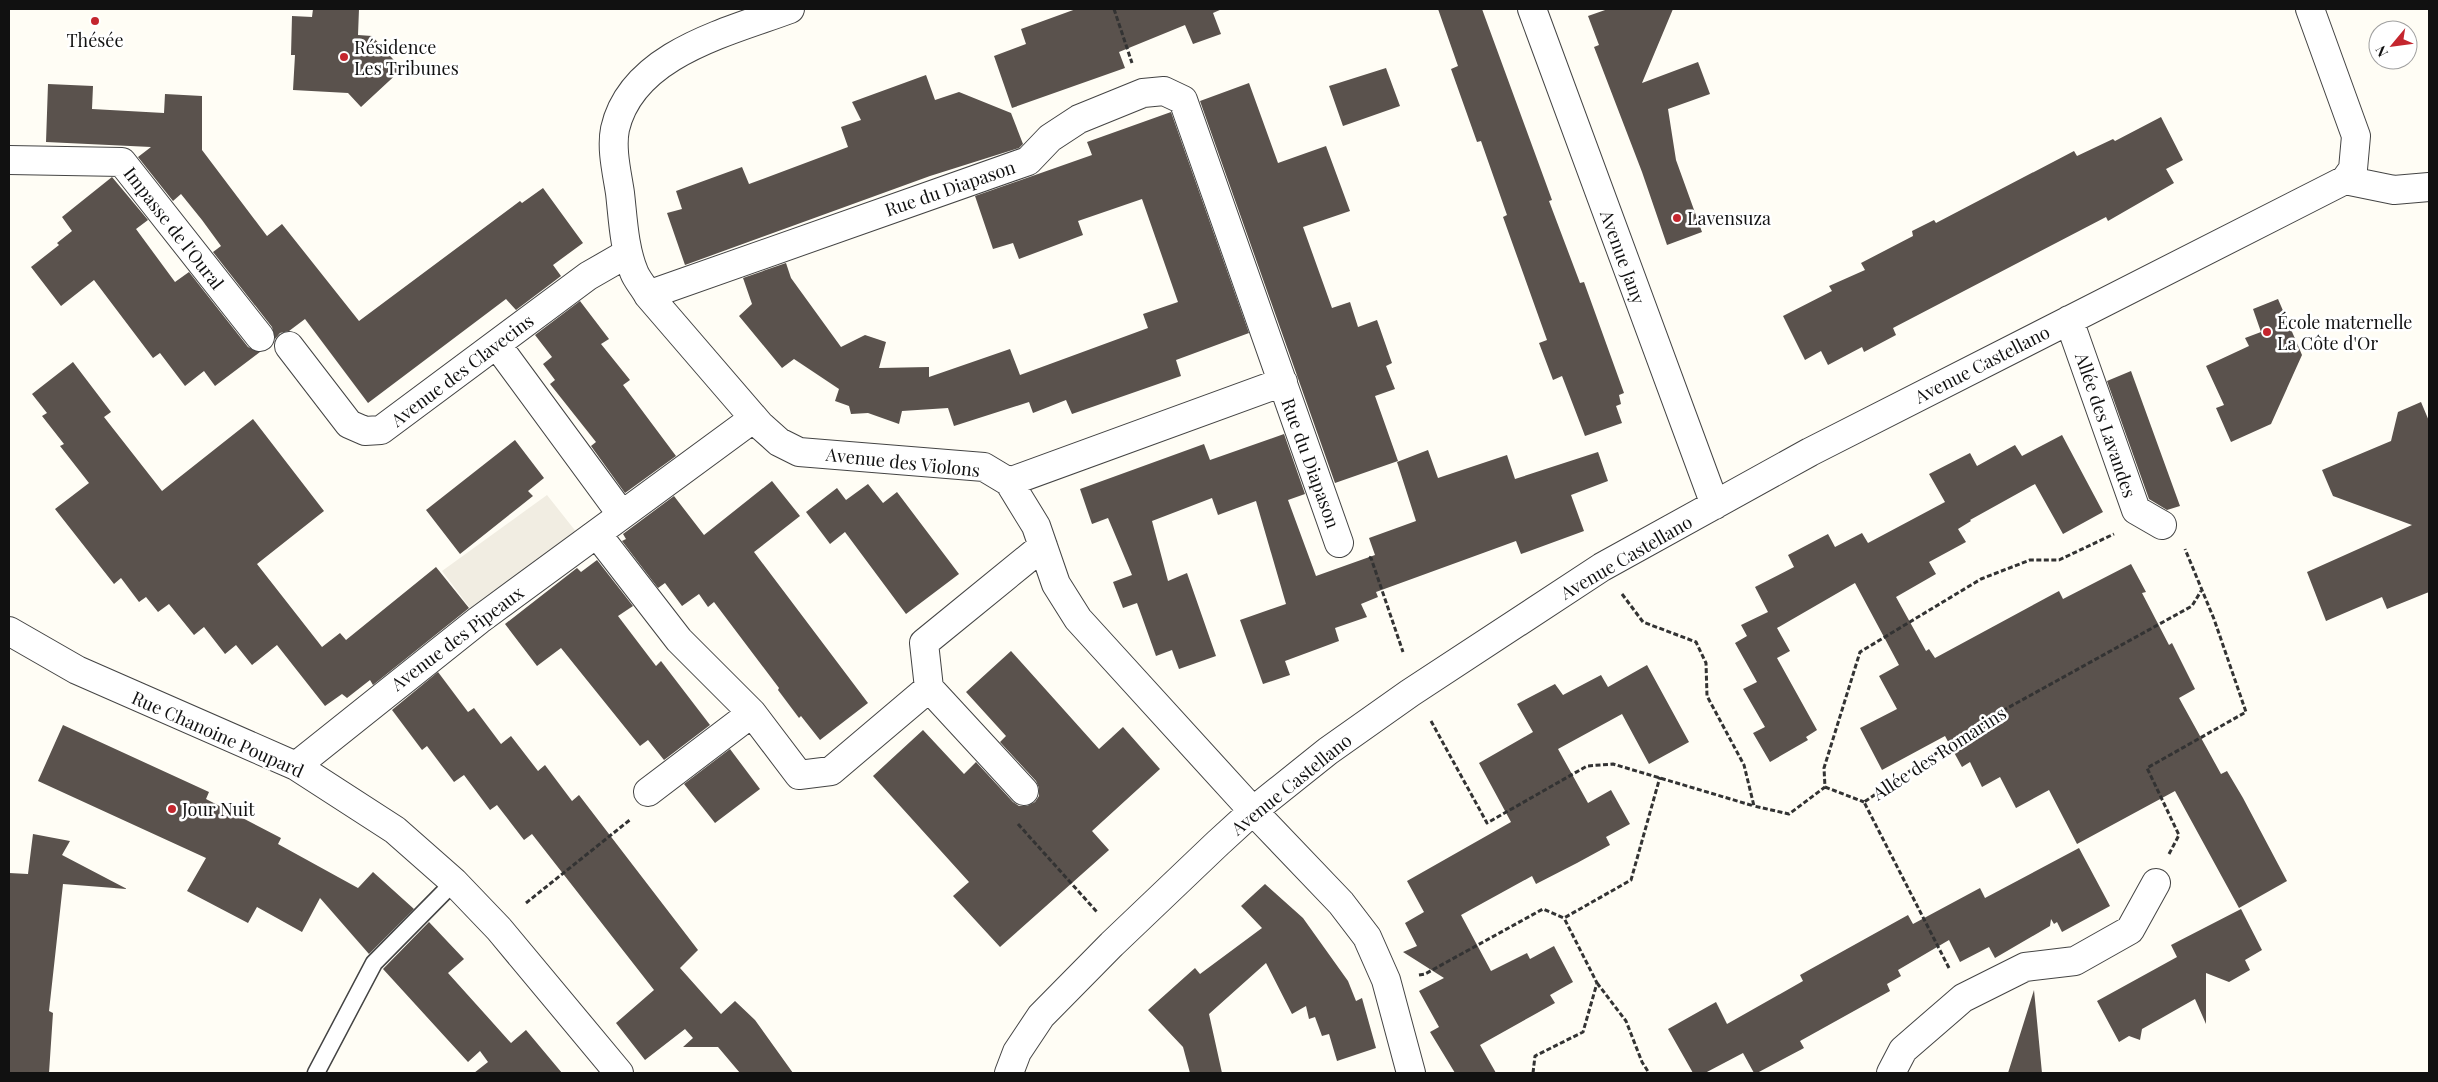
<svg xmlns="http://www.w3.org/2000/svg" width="2438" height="1082" viewBox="0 0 2438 1082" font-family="'Playfair Display',serif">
	<rect width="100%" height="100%" fill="#fffdf5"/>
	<path fill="#f1ede2" d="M547,495L585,543L479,620L442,571Z"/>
	<path fill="#5a524d" d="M313,9H359L358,35L372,36L402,69L361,107L348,93L293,90L295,55H291L292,16L312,17Z
		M1076,9H1222L1213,13L1221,34L1193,44L1185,25L1119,52L1125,68L1012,108L994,56L1026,44L1021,29Z
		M1438,9H1482L1552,200L1549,201L1580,283L1584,282L1624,393L1619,395L1621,404L1616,406L1622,423L1585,436L1562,376L1553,380L1539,343L1547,340L1503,217L1507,215L1481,141L1477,142L1451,69L1458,66Z
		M1608,9H1673L1642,83L1698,62L1710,94L1668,109L1676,160L1702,232L1667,245L1642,172L1594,47L1599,45L1588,16Z
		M1386,68L1400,106L1343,126L1329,86Z
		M926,75L935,100L959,92L1011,113L1023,144L1019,148L930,176L685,265L667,213L682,209L676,191L742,167L749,184L848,147L841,127L861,120L852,102Z
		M1249,83L1278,163L1326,146L1350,211L1303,227L1332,308L1350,302L1358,327L1377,320L1392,363L1386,366L1395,389L1375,396L1398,461L1335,483L1200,101Z
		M48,84L93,86L92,109L164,113L165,94L202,96V150L267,236L282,224L359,321L520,201L522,203L543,188L583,243L553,265L561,276L516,310L506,299L368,403L305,319L289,331L280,333L275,339L272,327L213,252L221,246L202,220L181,194L173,201L138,157L151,147L46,142Z
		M1171,112L1249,333L1176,360L1181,376L1072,414L1066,400L1033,413L1029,402L954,426L948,408L902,411L899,424L868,413L851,414L849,406L835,401L839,389L794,359L782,368L739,316L752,304L743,278L786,263L791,278L841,347L865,335L886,342L879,368L929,367V377L1010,349L1020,375L1148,328L1143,314L1178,302L1142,199L1078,221L1083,235L1019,259L1013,243L993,249L975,196L1092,155L1087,142Z
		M2161,117L2183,160L2166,169L2174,183L2108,221L2106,217L1893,328L1896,335L1864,352L1862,347L1828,365L1821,351L1805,360L1783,316L1832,291L1829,286L1865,270L1861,263L1913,236L1912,231L1934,220L1936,223L2074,151L2077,156L2113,139L2115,141Z
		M112,177L148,220L136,229L175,282L189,272L248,347L260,352L215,386L204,371L185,386L160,353L153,358L94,280L61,306L31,267L59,245L57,243L72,231L62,217Z
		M2278,299L2302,355L2271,424L2231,442L2216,408L2224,405L2206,366L2249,346L2245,338L2261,332L2253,309Z
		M580,301L609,339L601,344L630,380L623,385L676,456L625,493L591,446L596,442L550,384L555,380L543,364L552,357L535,335Z
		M73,362L111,412L104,417L162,491L253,419L324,511L257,564L322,647L340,633L346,640L436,567L469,608L373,685L370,680L347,698L342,694L325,706L277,645L252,665L236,645L225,654L204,627L194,635L169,604L158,612L146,597L139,602L121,578L114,584L55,509L89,483L60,446L64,444L42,416L47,413L32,394Z
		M2131,371L2180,506L2167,510L2149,499L2107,381Z
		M2421,402L2429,421V592L2387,609L2382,597L2326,621L2307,572L2412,525L2333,496L2322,470L2391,441L2398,412Z
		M1284,434L1305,494L1288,500L1316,576L1375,555L1369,538L1416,521L1397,462L1428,450L1438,478L1507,455L1515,479L1598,452L1608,481L1571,495L1584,531L1521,554L1516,541L1376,592L1378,597L1361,604L1367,617L1335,628L1339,641L1285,661L1290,675L1263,684L1240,620L1286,604L1256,501L1218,515L1212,498L1152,521L1168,581L1187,573L1216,656L1179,669L1172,650L1156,656L1137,603L1123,608L1113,582L1132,575L1108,518L1092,524L1080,489L1204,444L1210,460Z
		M2062,435L2103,512L2063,534L2035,484L1970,520L1971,521L1958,529L1966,542L1929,562L1936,574L1896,597L1926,651L1929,649L1935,658L2059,591L2063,599L2131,564L2146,592L2142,593L2169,645L2172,643L2195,689L2179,698L2221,774L2227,771L2243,798L2287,881L2239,908L2175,791L2077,844L2049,790L2016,808L2000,777L1982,787L1970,762L1962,767L1945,736L1882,770L1860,728L1897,709L1879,676L1899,665L1855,583L1777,628L1790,651L1777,658L1817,730L1806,737L1808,740L1770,762L1753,733L1765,727L1743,689L1757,682L1735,643L1747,636L1741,625L1768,612L1755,587L1794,567L1788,555L1828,534L1835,547L1862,533L1868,543L1945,502L1929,474L1970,453L1977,466L2015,445L2022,456Z
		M515,440L544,478L528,491L533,496L460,554L426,510Z
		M772,481L800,516L754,552L868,703L820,740L801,716L799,718L778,690L779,688L714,602L708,607L699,594L682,606L665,583L658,588L622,541L626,539L623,534L674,496L704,535Z
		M868,484L883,503L897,492L959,574L906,614L845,532L830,544L806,512L837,488L846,500Z
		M597,560L633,606L618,616L656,666L661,661L710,725L664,760L648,740L640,746L561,648L537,666L505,624L577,568L581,572Z
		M1011,651L1099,749L1123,727L1160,769L1092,831L1109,850L1000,947L953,896L969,882L873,776L923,730L964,774L976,762L1013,802L1019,806H1027L1035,802L1039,796V788L1036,781L1000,742L1006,736L966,692Z
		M1647,665L1689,742L1649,764L1622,714L1558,749L1588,803L1611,790L1630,824L1606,837L1610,845L1577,863L1536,884L1532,876L1461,915L1491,971L1527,953L1530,959L1554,946L1573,982L1550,995L1555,1003L1480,1045L1496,1073H1455L1430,1032L1439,1027L1419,991L1444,978L1403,952L1417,946L1405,923L1424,912L1407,881L1511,822L1479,763L1533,732L1517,704L1555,684L1563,695L1601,675L1608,687Z
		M438,672L468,712L474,708L501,744L511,736L538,771L545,765L572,801L579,795L698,950L680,968L721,1014L735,1001L755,1020L793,1073H740L718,1047H683L693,1038L685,1029L645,1060L616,1023L654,990L532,834L524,840L497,805L490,810L464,775L454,782L427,746L422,750L392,710Z
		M63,725L209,792L206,799L281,838L278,844L358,888L373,872L414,909L369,954L320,898L302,932L257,907L248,923L187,891L206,858L38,781Z
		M730,749L760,789L715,823L684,784Z
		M33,834L70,841L62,855L127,889L63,884L49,1011L53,1013L49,1073H9V873L28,874Z
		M2079,848L2110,906L2062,932L2057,922L2054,924L2051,919L2050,926L1995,958L1989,947L1960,962L1949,940L1898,970L1901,976L1887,984L1890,991L1800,1041L1804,1048L1757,1073H1754L1743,1053L1705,1073H1693L1668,1029L1716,1002L1727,1024L1803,981L1800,975L1908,915L1913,924L1980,888L1985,898Z
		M1265,884L1303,918L1348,981L1356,1001L1362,998L1376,1048L1337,1061L1329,1034L1322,1036L1315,1017L1309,1019L1306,1006L1292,1014L1266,963L1209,1014L1222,1073H1190L1183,1047L1148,1010L1195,968L1200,974L1262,928L1241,906Z
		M2241,909L2262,950L2245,960L2250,970L2229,982L2206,973V1024L2195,999L2142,1029L2140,1040L2129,1036L2119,1042L2097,1001L2177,957L2171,945Z
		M429,922L464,959L448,973L511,1043L526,1030L562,1073H474L488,1062L480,1051L468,1062L383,969Z
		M2034,990L2042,1073H2008Z"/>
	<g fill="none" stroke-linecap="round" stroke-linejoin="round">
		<g stroke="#444" stroke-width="19">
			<path id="service" d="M316,1073L374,963L454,882"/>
		</g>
		<g stroke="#444" stroke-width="30">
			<path id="minor" d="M790,9C728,32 632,54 615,129C611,149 617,173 620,193C623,219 624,248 634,272C637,280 644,287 648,295L760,425L779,442L799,452L984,467L1009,482L1036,526L1056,584L1078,619L1253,811L1341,903L1367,937L1386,980L1411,1073
				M1532,9L1715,505
				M9,160L122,162L260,337
				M2345,180L2394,190L2429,187
				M648,295L1028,161L1050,138L1079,119L1143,93L1164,91L1183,100L1339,543
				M2069,320L2136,510L2162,525
				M497,345L622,515
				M289,346L349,424L365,431L381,430L588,276L628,253
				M1009,482L1283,382
				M597,534L679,640L752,713L799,775L831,771L929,688L924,643L1043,546
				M9,631L77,670L296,766L395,830L454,882L499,929L619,1073
				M929,688L1024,791
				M296,766L479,620L754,418
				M648,792L752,713
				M1009,1073L1017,1052L1041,1016L1112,944L1218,843L1253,811L1328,751L1410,693L1602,567L1810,452L2345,180L2353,169L2356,136L2310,9
				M1891,1073L1903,1050L1963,998L2025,967L2075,961L2130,930L2156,883"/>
		</g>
		<path stroke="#333" stroke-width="3" stroke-dasharray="5 2.5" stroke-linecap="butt" d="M1114,9L1132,63
			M1369,557L1371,558L1403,652
			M1622,594L1643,622L1696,642L1706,663L1707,696L1744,765L1754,806L1789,814L1825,787L1824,768L1860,652L1981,579L2030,560H2059L2114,534
			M1431,721L1487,823L1587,766L1613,764L1754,806
			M1825,787L1864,802
			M1018,824L1097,912
			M2169,854L2179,835L2147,768L2246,712L2214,619L2185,549
			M526,903L631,819
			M1949,968L1864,802L1984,721L2192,606L2201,591
			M1419,975L1425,974L1543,909L1564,918L1631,880L1660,777
			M1597,983L1626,1021L1642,1062L1649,1073
			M1533,1073L1535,1056L1583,1032L1597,983L1564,918"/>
		<use href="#service" stroke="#fff" stroke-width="16"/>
		<use href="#minor" stroke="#fff" stroke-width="28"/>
	</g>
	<g fill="#c4262e" stroke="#fff" stroke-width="2">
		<circle cx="95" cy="21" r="5"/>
		<circle cx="344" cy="57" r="5"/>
		<circle cx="1677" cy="218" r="5"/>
		<circle cx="2267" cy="332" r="5"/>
		<circle cx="172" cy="809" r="5"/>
	</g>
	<g text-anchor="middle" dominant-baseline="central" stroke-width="5" stroke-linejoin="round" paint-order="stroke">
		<g font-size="18" fill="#111" stroke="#fff" text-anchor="start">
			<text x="95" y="40" text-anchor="middle">Thésée</text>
			<text x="354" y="47">Résidence<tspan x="354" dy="21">Les Tribunes</tspan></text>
			<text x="1687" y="218">Lavensuza</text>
			<text x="2277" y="322">École maternelle<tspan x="2277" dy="21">La Côte d'Or</tspan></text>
			<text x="182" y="809">Jour Nuit</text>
		</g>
		<g font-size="18" fill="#111" stroke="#fff">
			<text transform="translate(950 188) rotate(-19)">Rue du Diapason</text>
			<text transform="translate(174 228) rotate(52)">Impasse de l'Oural</text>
			<text transform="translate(1623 257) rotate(70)">Avenue Jany</text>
			<text transform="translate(1982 364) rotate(-27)">Avenue Castellano</text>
			<text transform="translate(462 370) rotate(-37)">Avenue des Clavecins</text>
			<text transform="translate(2106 425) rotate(71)">Allée des Lavandes</text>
			<text transform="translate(903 462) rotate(6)">Avenue des Violons</text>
			<text transform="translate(1311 463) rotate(70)">Rue du Diapason</text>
			<text transform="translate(1626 557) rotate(-30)">Avenue Castellano</text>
			<text transform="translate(457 638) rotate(-37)">Avenue des Pipeaux</text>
			<text transform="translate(218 734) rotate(24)">Rue Chanoine Poupard</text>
			<text transform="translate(1939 753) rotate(-33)">Allée des Romarins</text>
			<text transform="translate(1291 784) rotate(-39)">Avenue Castellano</text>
		</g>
	</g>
	<rect width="2438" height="1082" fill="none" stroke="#111111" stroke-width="20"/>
	<g transform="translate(2393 45) rotate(241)"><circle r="24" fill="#ffffff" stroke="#a0a0a0"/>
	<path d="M0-4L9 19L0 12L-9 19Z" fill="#c4262e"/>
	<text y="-8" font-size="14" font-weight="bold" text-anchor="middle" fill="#111111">N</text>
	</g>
</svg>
